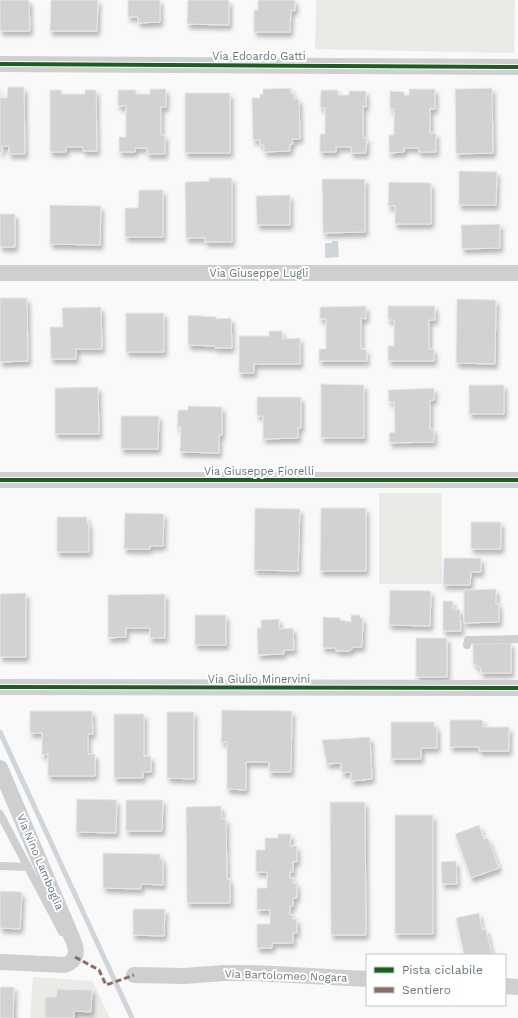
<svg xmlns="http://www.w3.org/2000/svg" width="518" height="1018" viewBox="0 0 518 1018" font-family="'Work Sans',sans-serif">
	<defs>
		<filter id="shadow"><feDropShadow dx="2.5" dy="4.5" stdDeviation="2" flood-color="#0004"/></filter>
	</defs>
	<rect width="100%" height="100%" fill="#f9f9f9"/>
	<path fill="#e8ebe6" d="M316,0H515L514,53L315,49Z
		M379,493H442V584H379Z
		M33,977L92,981L110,1018H30Z"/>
	<path fill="#ced6d9" d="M332,241H338L339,257L325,258V243H332Z"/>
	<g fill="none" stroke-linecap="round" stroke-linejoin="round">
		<path stroke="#ced6d9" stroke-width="5" d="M0,732L132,1018"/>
	</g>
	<path fill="#d0d2d3" stroke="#e8e8e8" filter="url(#shadow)" d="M0,0H29L30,31H0Z
		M51,0H98L97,31H50Z
		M128,0H160V22L138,23V17H128Z
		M188,0H229V25L187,24Z
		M258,0H295V11L291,10L290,32H254V10H258Z
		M8,87H24L25,154H9V146H2V153H0V89V98H7Z
		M291,88V93H293L294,99H299L300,139H292L293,144H290V151L264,152V145H260V140H253L252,98H260V94H263V89Z
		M492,88L493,153L456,154L455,89Z
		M150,89H166V107H161V135H165V154H147V148H135V152H119V137H126V106H118V90H136V94H150Z
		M409,89H435V109H430V133H436V152H419V148H404V152L389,153V135H394V109H390V91L404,92V95H409Z
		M50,90H61V94H85V90H96L97,151H83V147H66V152H50Z
		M321,90H338V95H349V91H366V107L363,106V138H367L366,153H351V147H336V152H320V134H325V108L320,107Z
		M185,93H230V153H185Z
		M459,171L497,172L496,205H459Z
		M209,178H232V242H205V238H186L185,182L209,181Z
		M322,179H365V232L323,233Z
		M389,182L431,183V224H395V206H388Z
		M139,190H163V237H125V208H138Z
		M290,195V225H257L256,196Z
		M50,205L101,206L100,245L50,244Z
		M0,214H15V247H0Z
		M500,224V248L462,249L461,225Z
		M0,298H27L28,361L0,362Z
		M457,299L496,300L495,364L456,363Z
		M366,306V319L361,318V349H366L367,361H319V349H326V319H320V307Z
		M388,306H435V320H429V349H434V361H388V346H394V320H388Z
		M101,307L102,349H76V359H51L50,327H63L62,308Z
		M126,313H164V352H126Z
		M188,315L216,317V319L231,318L232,348H215V346L188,345Z
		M269,331H282L283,339L300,338V364H254V373H239V336H269Z
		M321,384L364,385V438H321Z
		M469,385H504V414H469Z
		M98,387L99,434H55V388Z
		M434,388V400H430V429H434V442L390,443L389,433L395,432L394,402H389L388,390Z
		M257,397H301V428H298V438L263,439V416H257Z
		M188,406L222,407V435H219V453L180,452L181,427H177L178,410H188Z
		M121,416H159L158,449H121Z
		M255,508L300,509L298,571L254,570Z
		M321,508H366V571H320Z
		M125,513L164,514L163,546H150V549H124Z
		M57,517H87V523H89V552H57Z
		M471,522H501V549H471Z
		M444,558H481V572H471L470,585H443Z
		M496,589V604H499V622L464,623V590Z
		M390,590L431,591L430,626L389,625Z
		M26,593V657H0V594Z
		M165,594V638H150V628H126V637L108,638V595Z
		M443,601H453V610L460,609L461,631H443Z
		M195,615H226V645H195Z
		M351,615H360V618H363L362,647H354L349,651H336V648H323V617L340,618V620L351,622Z
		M279,619V629L293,628L294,650H284V654L258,655L257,628H261V620Z
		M416,638H447V677H416Z
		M511,643V673H481V669L473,663V644Z
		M222,710L292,711L291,772H269V762H246V790L227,789V742H221Z
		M30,711H92L93,734H88V754H95V776H48V754L42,755V733H30Z
		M167,712H194V779L167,778Z
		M114,714H144V756H151V772H143V778H114Z
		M450,720H483V727H509V751H479V747H450Z
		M391,722H434V727H437V748H421V759H391Z
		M370,737L372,779L351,781V772L342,773L341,763L327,764L322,740Z
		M77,799L117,800L116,833L76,832Z
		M126,800H163L162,831H126Z
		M330,802H365L366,935H331Z
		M221,806L222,819H226L227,879H230V903H187L186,807Z
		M395,815H433V934H395Z
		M479,825L484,839L488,838L499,868L471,878L455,834Z
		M278,834H291L290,846H297V862H293V872H290V878H293V883H297V898H293V906H290V915H293V919H297V933H293V943H272V948H257V924H270V910H257V888H267V872H256V850H265V838H278Z
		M103,853L160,854V859H163V885L141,884V889L103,888Z
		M456,861L457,884H442L441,862Z
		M0,891L22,892L20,929L0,928Z
		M133,909H165L164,936L133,935Z
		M479,913L482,930L486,929L492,955H464L456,918Z
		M0,987H14L13,1018H0Z
		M57,989L92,990L91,1012L74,1011V1018H45V997H56Z"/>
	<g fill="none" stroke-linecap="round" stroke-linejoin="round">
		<path stroke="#cecfd0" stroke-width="8" d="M467,645L468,640L518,639
			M0,814L62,932
			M0,866L28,867"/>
		<path stroke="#cecfd0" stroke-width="16" d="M0,64L518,67
			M0,273H518
			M0,480H518
			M0,687L518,688
			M0,768L73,940C78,951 77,961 65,965L0,962
			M134,975L184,976L224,973H252L367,979
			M505,986L518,987"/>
		<path stroke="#8d6e63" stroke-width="3" stroke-dasharray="6 3" stroke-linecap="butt" d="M75,957L99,970L106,985L134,975"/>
		<g stroke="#fff" stroke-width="6">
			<path id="cycleway" d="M0,64L518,67
				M0,480H518
				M0,687L518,688"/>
		</g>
		<use href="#cycleway" stroke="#1b5e20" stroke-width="4"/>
	</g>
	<g text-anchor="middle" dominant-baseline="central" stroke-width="4" stroke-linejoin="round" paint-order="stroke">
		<g font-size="11" fill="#657683" stroke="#fff">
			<text x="259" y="56">Via Edoardo Gatti</text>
			<text x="259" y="273">Via Giuseppe Lugli</text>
			<text x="259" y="471">Via Giuseppe Fiorelli</text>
			<text x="259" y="679">Via Giulio Minervini</text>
			<text transform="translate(40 862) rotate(67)">Via Nino Lamboglia</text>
			<text transform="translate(286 976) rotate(2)">Via Bartolomeo Nogara</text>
		</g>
	</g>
	<rect x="366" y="954" width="140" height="52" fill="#ffffff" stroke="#c1c8cd"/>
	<rect x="374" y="967" width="20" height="6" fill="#1b5e20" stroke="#c1c8cd"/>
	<text x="402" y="974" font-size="12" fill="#657683">Pista ciclabile</text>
	<rect x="374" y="987" width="20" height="6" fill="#8d6e63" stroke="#c1c8cd"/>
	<text x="402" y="994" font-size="12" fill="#657683">Sentiero</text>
</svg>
